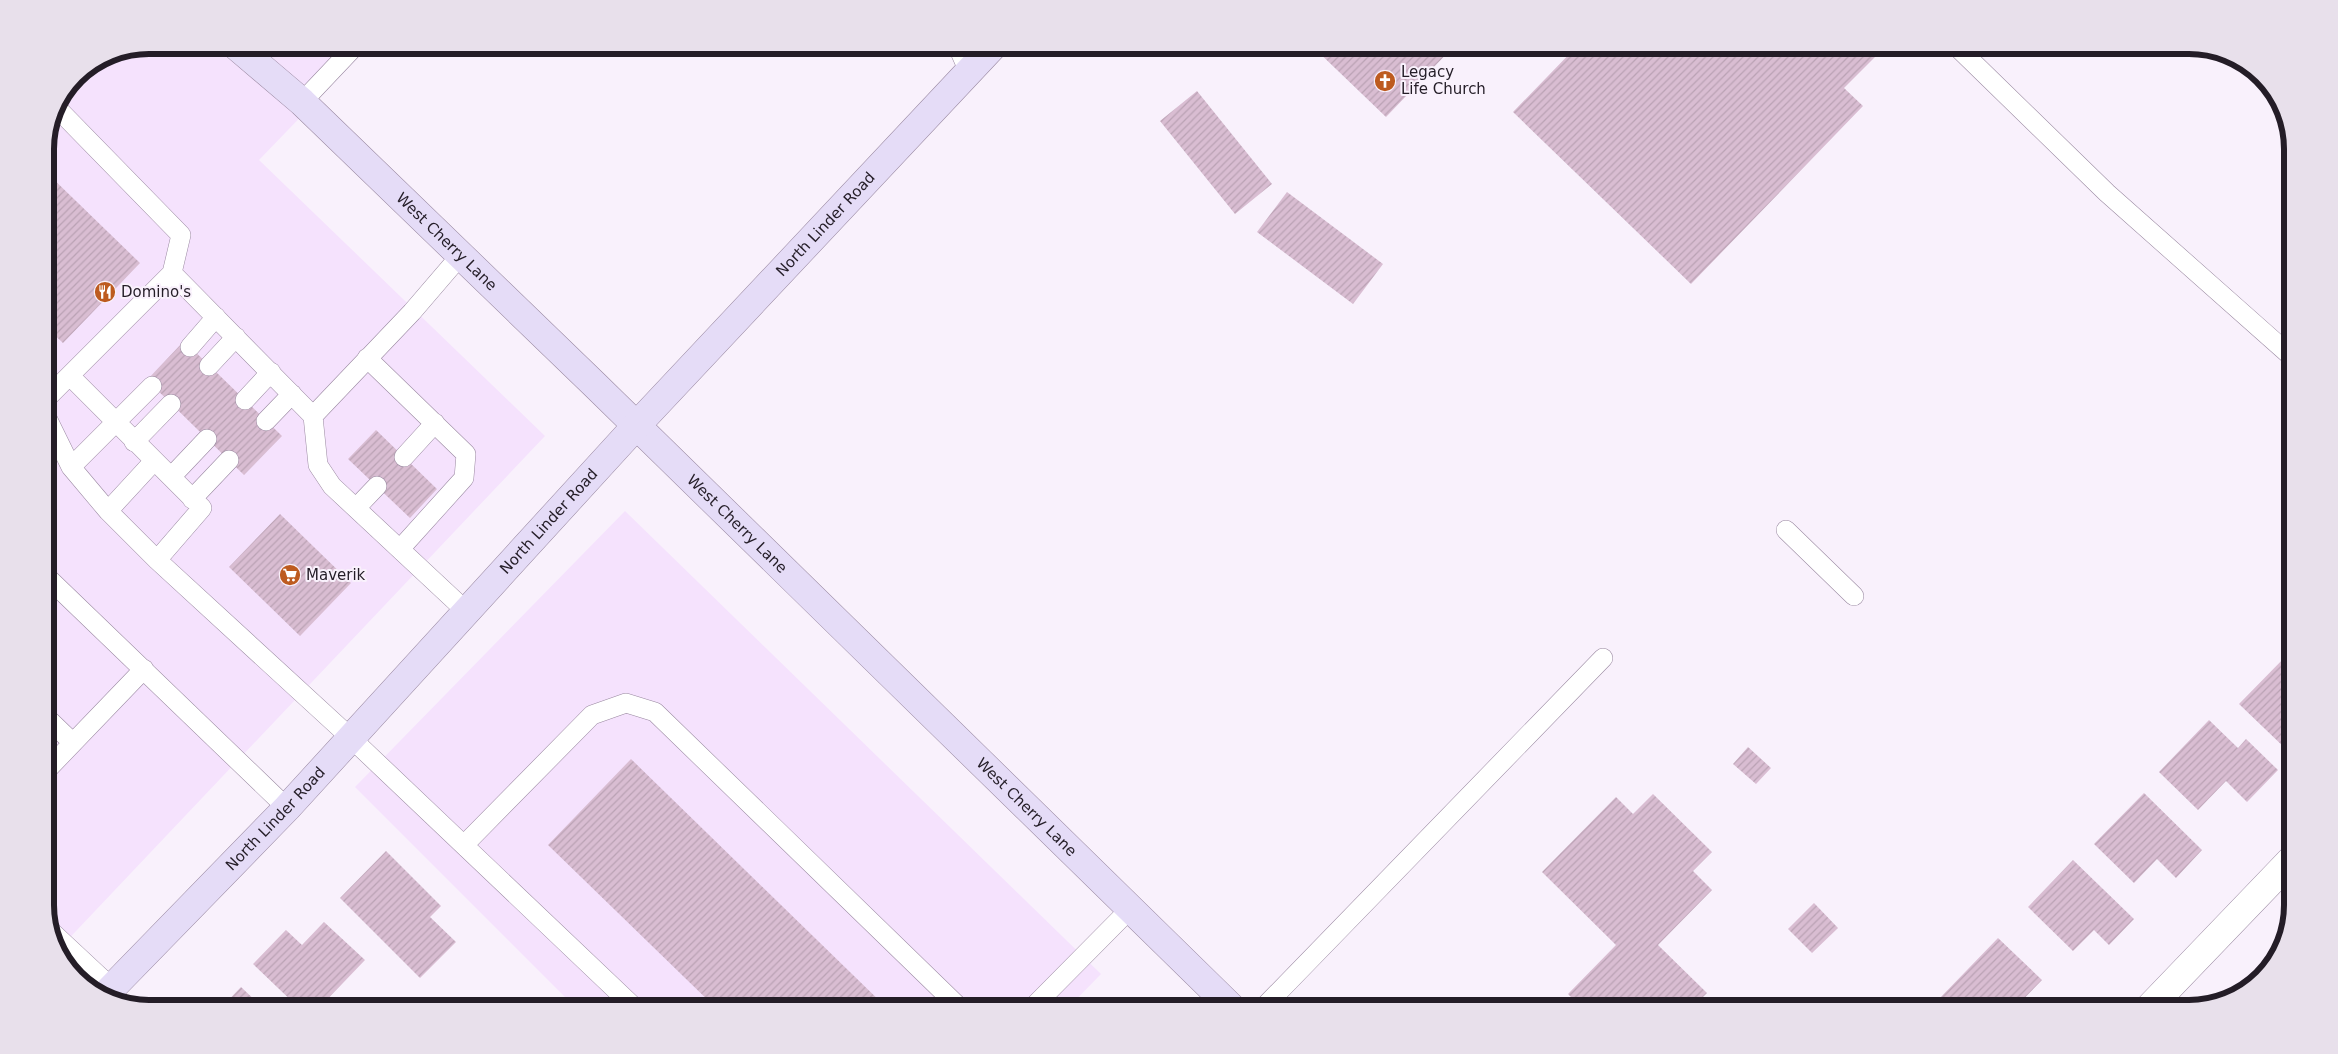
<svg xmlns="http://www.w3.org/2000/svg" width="2338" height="1054" viewBox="0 0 2338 1054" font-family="'DejaVu Sans',sans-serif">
	<defs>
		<pattern id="building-hatch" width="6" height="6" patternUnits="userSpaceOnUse" patternTransform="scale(1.25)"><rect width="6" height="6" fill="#d9bdd2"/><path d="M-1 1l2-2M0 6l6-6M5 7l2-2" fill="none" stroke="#baa2b4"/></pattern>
	</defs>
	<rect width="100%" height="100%" fill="#f9f1fc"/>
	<path fill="#f5e2fd" d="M148,45H370L259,160L545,436L59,949L45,913V142L56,103L75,75L109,53Z
		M625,511L1101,974L1067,1009H577L355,787Z"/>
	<path fill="url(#building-hatch)" d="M1311,45H1455L1386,117Z
		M1578,45H1873L1880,52L1844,88L1863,106L1691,284L1513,112Z
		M1197,91L1272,184L1235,214L1160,121Z
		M45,171L140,263L63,343L45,326Z
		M1287,192L1383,264L1353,304L1257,232Z
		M184,341L282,436L244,475L147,380Z
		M376,430L437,489L410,518L348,459Z
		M280,514L351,583L300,636L229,567Z
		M2293,649V753L2291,754L2239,704Z
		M2209,720L2238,748L2246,739L2278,770L2247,802L2226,781L2198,810L2159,772Z
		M1748,747L1771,768L1756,784L1733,764Z
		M631,759L888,1009H717L548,845Z
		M2144,793L2202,850L2176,878L2157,859L2134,883L2094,844Z
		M1653,794L1712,852L1693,871L1712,890L1658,945L1707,993L1691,1009H1583L1568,994L1616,945L1542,872L1616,797L1633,814Z
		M386,851L441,906L430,917L456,942L420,978L340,898Z
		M2073,860L2134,919L2109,945L2094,930L2073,951L2028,907Z
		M1814,903L1838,928L1812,953L1788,929Z
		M324,922L365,960L318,1009H300L253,964L286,930L302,945Z
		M1998,938L2042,980L2014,1009H1948L1938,1000Z
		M2258,976L2247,992L2241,994Z
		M241,987L264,1009H220Z
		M537,1000L546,1009H528Z"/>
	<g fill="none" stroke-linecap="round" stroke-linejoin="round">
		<g stroke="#9988a0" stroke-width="20">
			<path id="service" d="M957,45L969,72
				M1955,45L2107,193L2293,358
				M302,102L356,45
				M55,106L181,235L172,273L313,416L318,465L332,486L467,612
				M190,347L216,317
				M367,358L466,454L464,478L400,549
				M209,366L236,337
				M71,377L202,508L157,560
				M45,400L172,273
				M245,400L271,372
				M45,414L71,467L108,511L157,560L352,739L636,1009
				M313,416L412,312L460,256
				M266,421L292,394
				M134,442L171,404
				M404,457L435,423
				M71,467L152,386
				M171,477L207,439
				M192,499L229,460
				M356,508L377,486
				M108,511L154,461
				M1786,530L1854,596
				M45,575L287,808
				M45,716L73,743
				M45,772L144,669
				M464,845L592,715L626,703L655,712L961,1009
				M53,933L112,988
				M1031,1009L1130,909
				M1262,1009L1603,658"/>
		</g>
		<g stroke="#9988a0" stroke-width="29">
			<path id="minor" d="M2148,1009L2293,858"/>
		</g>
		<g stroke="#9988a0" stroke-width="29">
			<g id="secondary">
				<path id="s1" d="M235,45L302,102L595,385L1233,1009"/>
				<path id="s2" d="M103,997L287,808L636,426L994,45"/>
			</g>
		</g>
		<use href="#service" stroke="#fff" stroke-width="19"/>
		<use href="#minor" stroke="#fff" stroke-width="28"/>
		<use href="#secondary" stroke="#e5dcf7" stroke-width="28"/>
	</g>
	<defs>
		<g id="church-disc" transform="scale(1.125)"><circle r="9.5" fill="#bd5b1f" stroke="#f9f1fc"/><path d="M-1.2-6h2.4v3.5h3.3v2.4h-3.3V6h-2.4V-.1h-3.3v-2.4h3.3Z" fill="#fff"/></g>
		<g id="restaurant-disc" transform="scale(1.125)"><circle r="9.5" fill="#bd5b1f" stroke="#f9f1fc"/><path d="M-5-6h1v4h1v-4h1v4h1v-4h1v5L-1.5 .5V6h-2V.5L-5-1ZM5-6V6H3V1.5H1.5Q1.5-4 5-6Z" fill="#fff"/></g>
		<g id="supermarket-disc" transform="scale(1.125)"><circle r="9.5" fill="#bd5b1f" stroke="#f9f1fc"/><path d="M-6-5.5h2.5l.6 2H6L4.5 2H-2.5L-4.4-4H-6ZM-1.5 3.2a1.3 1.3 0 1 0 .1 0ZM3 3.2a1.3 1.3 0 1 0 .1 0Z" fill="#fff"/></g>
	</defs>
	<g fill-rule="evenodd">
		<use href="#church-disc" x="1385" y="81"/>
		<use href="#restaurant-disc" x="105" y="292"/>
		<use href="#supermarket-disc" x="290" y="575"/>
	</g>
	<g text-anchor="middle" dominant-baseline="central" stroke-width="4" stroke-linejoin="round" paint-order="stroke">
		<g font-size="15" fill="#241d27" stroke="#f9f1fc" text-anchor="start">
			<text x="1401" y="72">Legacy<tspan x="1401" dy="17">Life Church</tspan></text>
			<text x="121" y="292">Domino's</text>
			<text x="306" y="575">Maverik</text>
		</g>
		<g font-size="15" fill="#241d27" stroke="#f9f1fc">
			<text stroke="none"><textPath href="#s2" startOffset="1058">North Linder Road</textPath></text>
			<text stroke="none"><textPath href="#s1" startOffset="289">West Cherry Lane</textPath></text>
			<text stroke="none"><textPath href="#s2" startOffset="652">North Linder Road</textPath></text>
			<text stroke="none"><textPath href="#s1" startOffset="694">West Cherry Lane</textPath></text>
			<text stroke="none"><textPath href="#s1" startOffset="1099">West Cherry Lane</textPath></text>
			<text stroke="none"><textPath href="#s2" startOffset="248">North Linder Road</textPath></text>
		</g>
	</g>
	<path d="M0 0H2338V1054H0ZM149 54H2189A95 95 0 0 1 2284 149V905A95 95 0 0 1 2189 1000H149A95 95 0 0 1 54 905V149A95 95 0 0 1 149 54Z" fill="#e8e0eb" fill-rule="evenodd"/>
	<path fill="none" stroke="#241d27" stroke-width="6" d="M149 54H2189A95 95 0 0 1 2284 149V905A95 95 0 0 1 2189 1000H149A95 95 0 0 1 54 905V149A95 95 0 0 1 149 54Z"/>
</svg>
